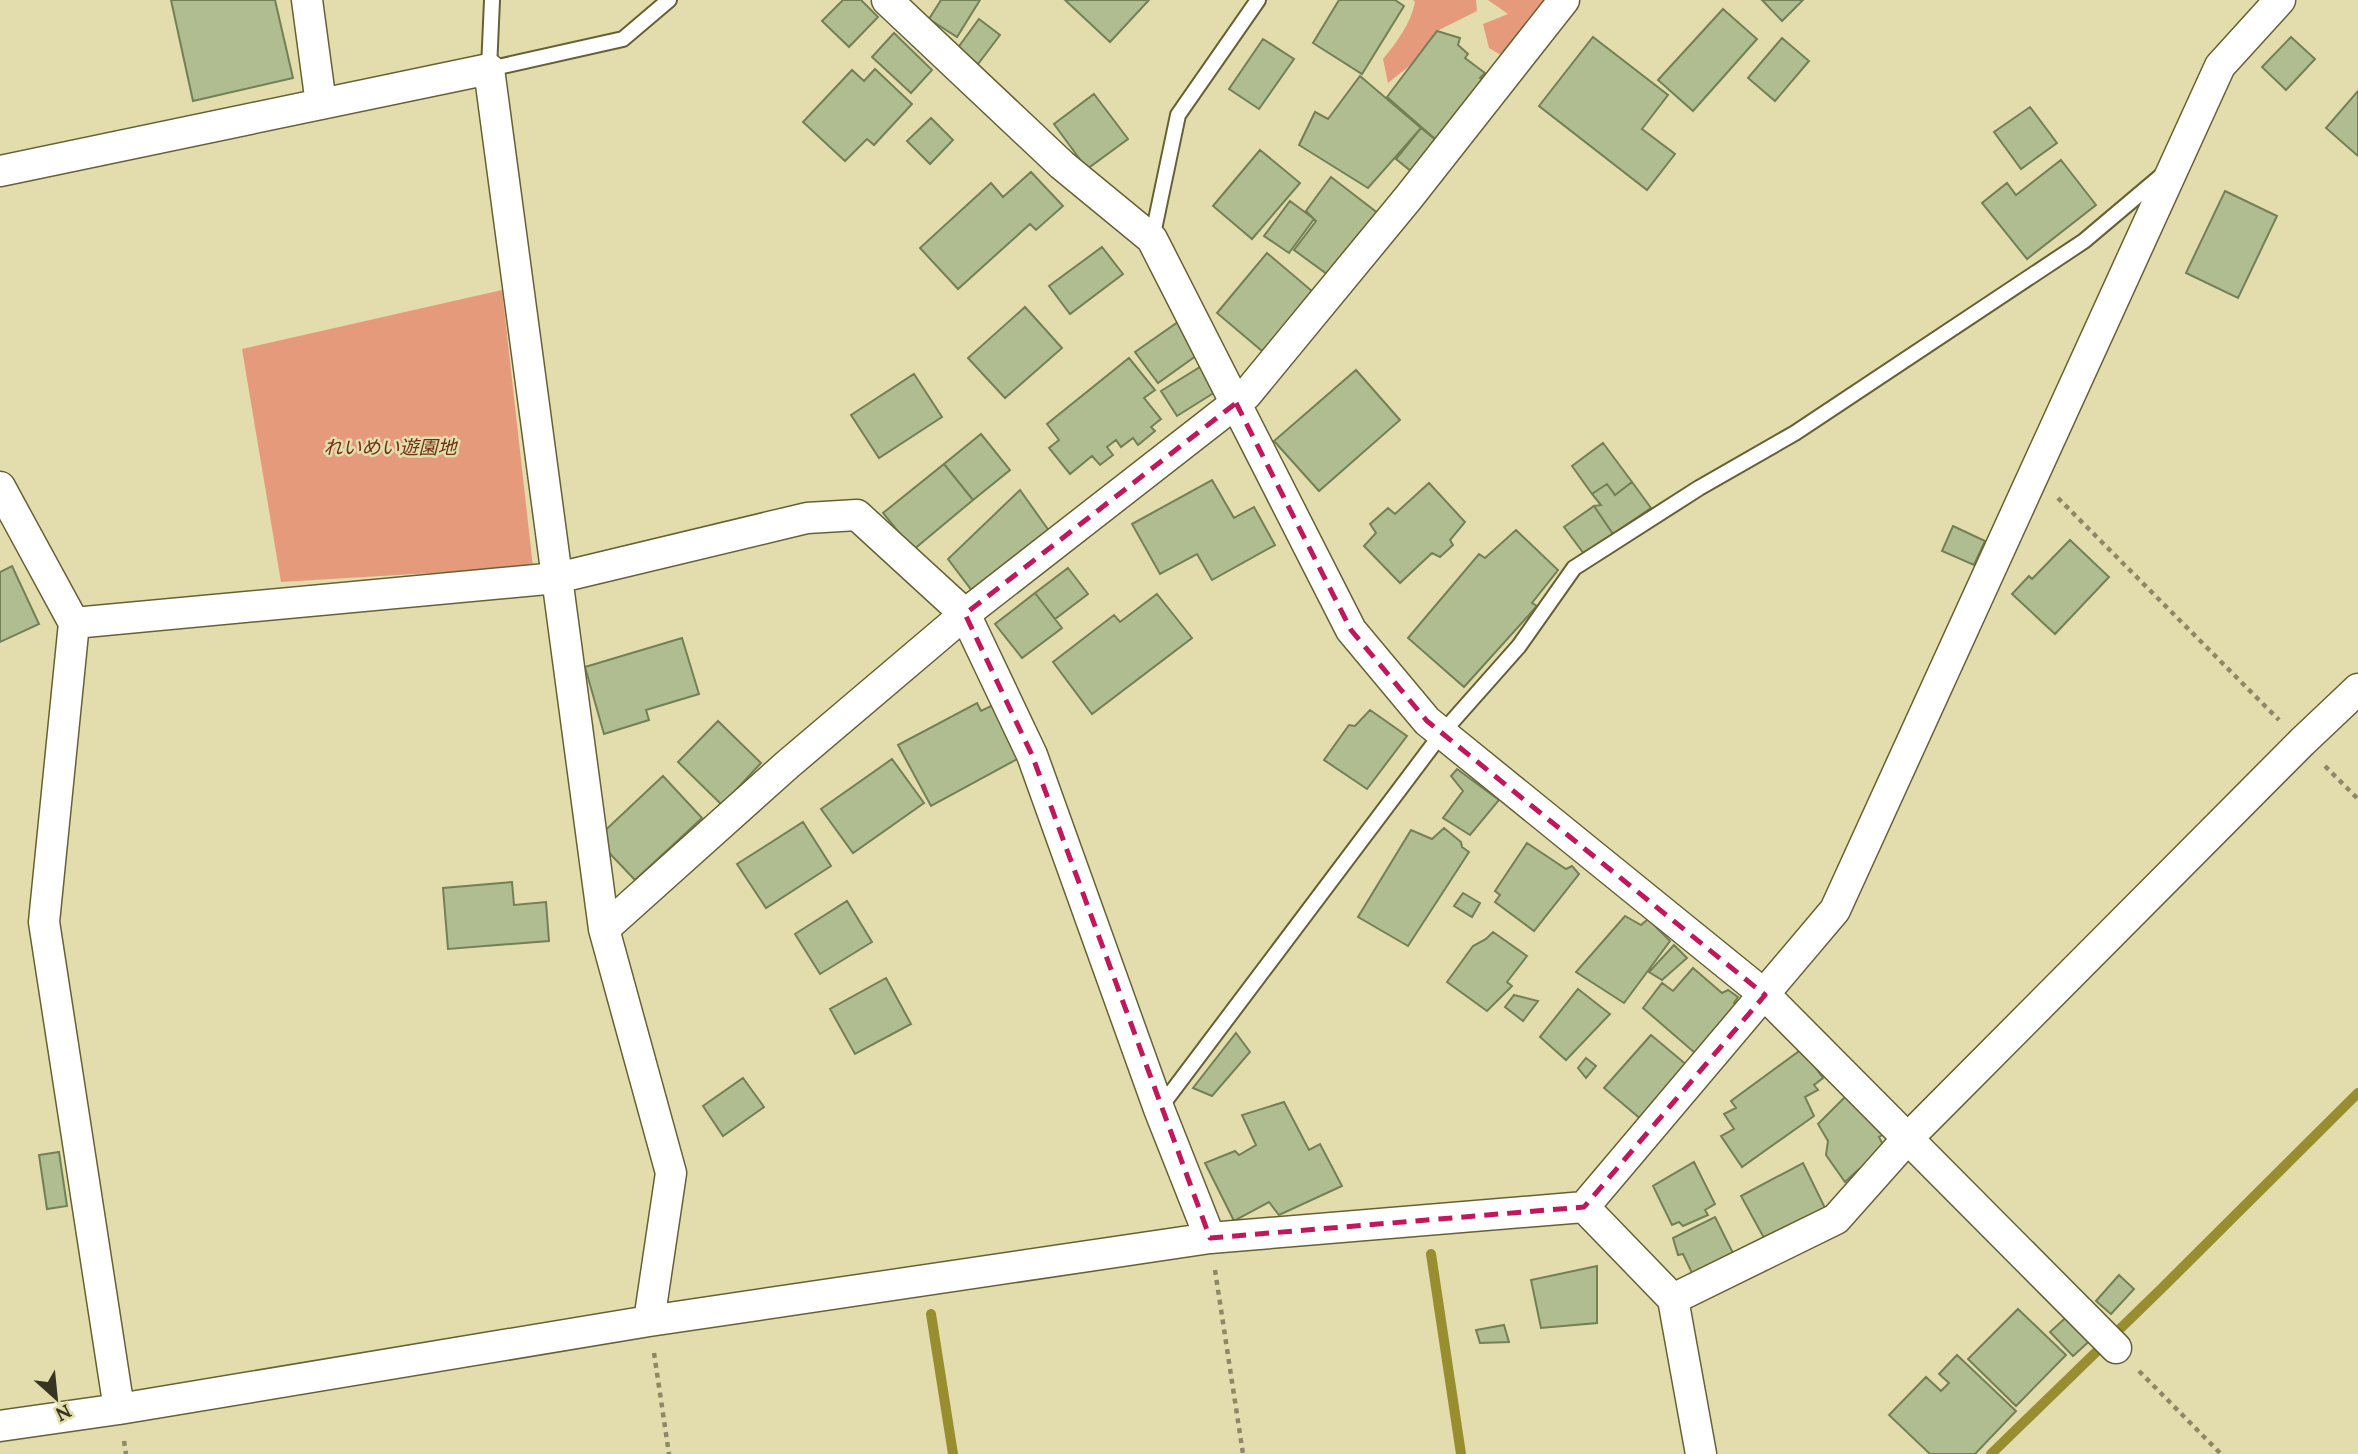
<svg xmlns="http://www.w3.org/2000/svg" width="2358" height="1454" viewBox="0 0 2358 1454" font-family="Lora,'Noto Sans JP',serif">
	<rect width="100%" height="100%" fill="#e3ddae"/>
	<path fill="#e59a7c" d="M1413,0H1476L1477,11L1437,31L1413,63L1388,83L1383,59C1397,42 1411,23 1415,2Z
		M1488,0H1548L1504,57L1489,48L1483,24L1508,14Z
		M502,290L533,567L281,582L242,349Z"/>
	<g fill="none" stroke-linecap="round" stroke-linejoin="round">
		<path stroke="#988d2f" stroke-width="10" d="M1431,1254L1461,1454
			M931,1314L953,1454
			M1991,1454L2160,1290L2358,1093"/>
	</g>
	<path fill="#afbd91" stroke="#738056" stroke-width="2" d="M171,0H275L293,78L193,101Z
		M843,0H861L878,17L849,47L822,21Z
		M941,0H980L957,37L929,19Z
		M1065,0H1149L1110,42Z
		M1339,0H1395L1404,6L1362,74L1313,43Z
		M1762,0H1803L1782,21Z
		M1723,9L1757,39L1693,111L1658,80Z
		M979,19L1000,35L978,64L957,49Z
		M1437,31L1460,38L1458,45L1468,54L1465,58L1485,73L1480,78L1493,88L1442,145L1387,97Z
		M894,33L932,70L911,93L872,57Z
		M1593,37L1668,95L1642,129L1675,154L1647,190L1539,106Z
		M2291,37L2315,59L2286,90L2262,67Z
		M1782,38L1809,61L1775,101L1748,78Z
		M1263,39L1294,59L1259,109L1229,89Z
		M875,69L912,104L874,145L867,139L845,161L803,122L852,70L864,81Z
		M1360,76L1421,128L1368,188L1299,145L1315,112L1328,119Z
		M2358,91V156L2326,128Z
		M1094,94L1128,139L1087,169L1054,124Z
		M2030,107L2057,143L2021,169L1994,132Z
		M931,118L953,140L930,164L907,141Z
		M1421,128L1442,145L1417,176L1396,159Z
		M1260,150L1300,183L1252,239L1213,206Z
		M2061,160L2096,205L2027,259L1982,203L2007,183L2016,195Z
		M1031,172L1063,206L1036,230L1030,224L958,289L920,248L991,183L1003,197Z
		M1331,177L1379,214L1331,277L1294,250L1316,221L1306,211Z
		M2225,191L2277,216L2238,298L2186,273Z
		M1290,201L1314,219L1289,253L1264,236Z
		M1102,247L1123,274L1070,314L1049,286Z
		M1267,253L1319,297L1268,356L1217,313Z
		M1025,307L1062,348L1005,398L968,358Z
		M1178,322L1200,353L1158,383L1135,352Z
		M1129,358L1155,390L1144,398L1161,419L1151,427L1155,431L1138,445L1133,438L1121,447L1116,440L1107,447L1113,455L1100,465L1092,456L1070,474L1049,448L1059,440L1047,424Z
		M1205,364L1220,389L1177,416L1161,391Z
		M1356,370L1400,420L1319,491L1274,441Z
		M914,374L942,417L879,458L851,415Z
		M981,434L1010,470L973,500L944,464Z
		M1603,443L1632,482L1615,495L1607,484L1592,494L1572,466Z
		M944,464L973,500L913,550L883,513Z
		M1212,480L1234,518L1254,507L1275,545L1212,580L1197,554L1160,574L1132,524Z
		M1632,482L1651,508L1613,534L1594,506L1601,505L1592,494L1607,484L1615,495Z
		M1429,483L1465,522L1450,540L1453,545L1440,557L1432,553L1400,583L1364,546L1376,533L1370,524L1388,508L1395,514Z
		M1020,490L1052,535L976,596L948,559Z
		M1594,506L1613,534L1584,554L1564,527Z
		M1953,526L1985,541L1974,565L1942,551Z
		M1516,530L1558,570L1532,603L1537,606L1464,687L1408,638L1479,554L1485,558Z
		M2070,540L2109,577L2055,634L2012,594L2029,576L2032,579Z
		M12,566L39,624L0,642V572Z
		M1068,568L1088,594L1055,619L1035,593Z
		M1035,593L1062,628L1022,658L995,624Z
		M1157,594L1192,638L1092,714L1053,662L1114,615L1120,622Z
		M682,638L699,694L646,710L649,720L604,734L585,667Z
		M977,703L981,711L993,705L1021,757L931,806L898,745Z
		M1370,710L1407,736L1367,789L1324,760L1349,725L1355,726Z
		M718,721L761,763L722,805L678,762Z
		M892,759L924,803L853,853L821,809Z
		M1457,769L1499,800L1470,835L1443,818L1463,791L1451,776Z
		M663,776L702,818L635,880L596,839Z
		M803,822L831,866L766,908L737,864Z
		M1444,828L1461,842L1462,847L1469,852L1408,946L1358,917L1411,830L1432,839Z
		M1527,843L1566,869L1572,866L1579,874L1534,931L1495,902L1500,895L1495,891Z
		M512,882L514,905L546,902L549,941L448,949L443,888Z
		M1463,893L1480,903L1472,917L1454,906Z
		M847,901L872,942L820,974L795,934Z
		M1625,916L1641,925L1648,919L1670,941L1624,1003L1576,972Z
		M1493,932L1527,956L1507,982L1512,986L1487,1011L1447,982L1473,946L1486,939Z
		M1674,945L1687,958L1662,980L1649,972Z
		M1693,968L1722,993L1728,990L1738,997L1734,1003L1742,1010L1695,1053L1643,1008L1662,983L1673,991Z
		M886,978L911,1024L855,1054L830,1009Z
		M1578,989L1610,1014L1566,1060L1540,1037Z
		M1514,995L1538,1001L1523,1021L1505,1007Z
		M1236,1033L1250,1052L1212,1096L1193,1088Z
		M1651,1035L1688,1066L1642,1120L1604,1088Z
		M1802,1049L1823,1078L1814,1085L1818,1090L1805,1097L1814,1116L1742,1167L1721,1136L1734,1129L1724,1114L1736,1108L1731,1101Z
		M1586,1058L1596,1066L1586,1078L1578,1068Z
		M743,1078L764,1107L723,1136L703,1106Z
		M1848,1094L1886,1133L1879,1137L1887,1153L1866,1175L1859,1169L1845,1182L1826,1155L1828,1141L1818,1124Z
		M1284,1102L1309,1150L1320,1144L1342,1186L1279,1215L1269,1202L1234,1221L1205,1163L1235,1151L1239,1155L1256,1145L1242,1115Z
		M59,1152L67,1206L47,1209L39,1155Z
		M1694,1162L1715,1204L1705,1210L1708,1215L1683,1226L1679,1222L1672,1225L1653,1186Z
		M1803,1163L1825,1208L1764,1238L1741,1196Z
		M1715,1217L1733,1253L1693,1275L1683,1254L1678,1255L1673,1238Z
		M1597,1266V1323L1541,1328L1531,1280Z
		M2119,1275L2134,1289L2111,1314L2096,1301Z
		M2018,1309L2066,1355L2016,1406L1968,1359Z
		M2072,1312L2095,1336L2073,1356L2050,1332Z
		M1504,1325L1509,1342L1480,1343L1476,1330Z
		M1957,1355L2016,1411L1975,1454H1930L1889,1415L1926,1377L1941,1391L1949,1383L1939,1374Z"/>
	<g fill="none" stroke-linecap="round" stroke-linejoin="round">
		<g stroke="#666135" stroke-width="18">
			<path id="service" d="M492,0L489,69L623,39L669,0
				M1152,239L1178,115L1258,0
				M1159,1109L1442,733L1519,646L1574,568L1699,488L1795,433L2084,241L2161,176"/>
		</g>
		<g stroke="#666135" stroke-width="33">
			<path id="minor" d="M307,0L321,104
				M887,0L1062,165L1152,239L1351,630L1427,721L1765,995L2116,1348
				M0,171L489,69L604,929L671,1173L649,1321
				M0,487L74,623L44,922L119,1409
				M74,623L557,578L807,518L857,515L965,614L1032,755L1159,1109L1210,1238
				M604,929L787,765L965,614L1246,395L1409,197L1564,0
				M1584,1207L1673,1299L1701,1454
				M1673,1299L1836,1219L1908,1138L2302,742L2358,689
				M0,1426L119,1409L649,1321L1210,1238L1584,1207L1835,910L2220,66L2280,0"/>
		</g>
		<path stroke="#8d8968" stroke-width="4.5" stroke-dasharray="5 5" stroke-linecap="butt" d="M2058,498L2279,720
			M2325,766L2358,799
			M1215,1270L1243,1454
			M654,1353L669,1454
			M2139,1371L2221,1454
			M124,1441L126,1454"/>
		<use href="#service" stroke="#fff" stroke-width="14"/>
		<use href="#minor" stroke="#fff" stroke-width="30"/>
	</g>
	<path fill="none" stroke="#c2185b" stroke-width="5" stroke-dasharray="14 9" stroke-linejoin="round" d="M1236,403L1351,630L1427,721L1765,995L1584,1207L1210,1238L1032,755L965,614Z"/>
	<g text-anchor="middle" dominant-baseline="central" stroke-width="5" stroke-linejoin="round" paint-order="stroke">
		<g font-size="19" font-style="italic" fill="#712f10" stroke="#e3ddae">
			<text x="390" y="447">れいめい遊園地</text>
		</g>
	</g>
	<g transform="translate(56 1398) rotate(153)" stroke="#e3ddae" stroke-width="5" paint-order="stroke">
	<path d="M0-5L12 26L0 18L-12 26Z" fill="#373522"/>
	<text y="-10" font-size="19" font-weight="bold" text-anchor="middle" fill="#373522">N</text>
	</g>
</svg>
